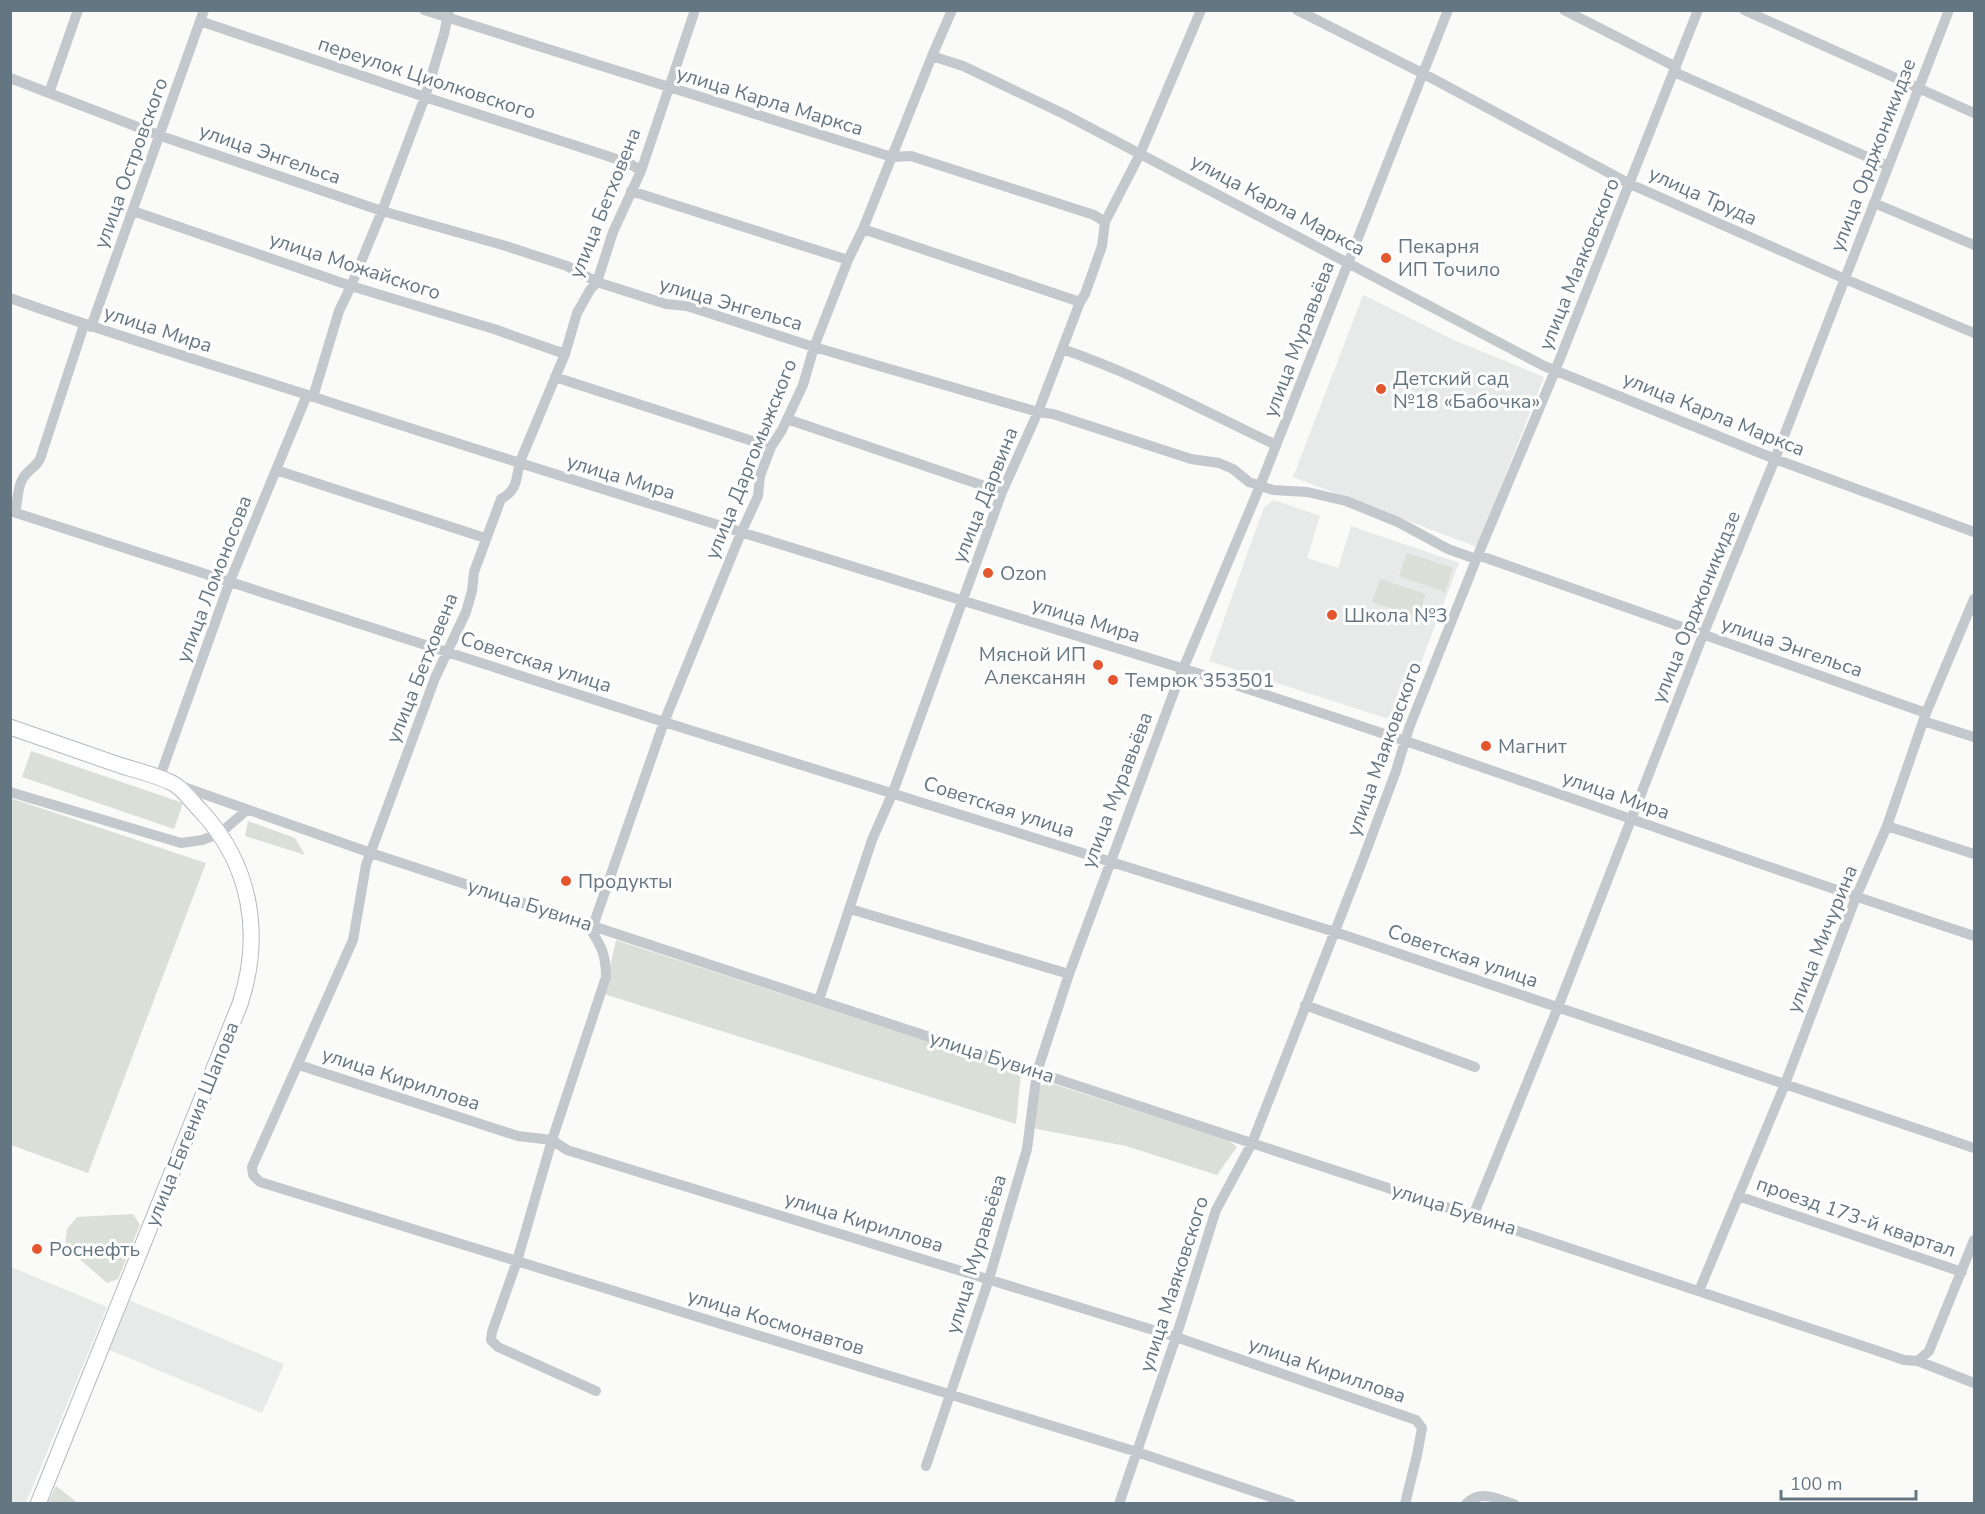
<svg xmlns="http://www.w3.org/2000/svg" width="1985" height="1514" viewBox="0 0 1985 1514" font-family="'Nunito Sans',sans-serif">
	<rect width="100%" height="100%" fill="#fafaf8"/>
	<path fill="#e8e9e9" d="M1363,295L1454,340L1544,377L1477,547L1293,477Z
		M1274,500L1320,516L1307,558L1338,568L1351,526L1459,563L1402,712L1385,718L1209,661L1264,507Z
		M11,1267L107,1307L26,1503H11Z
		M129,1300L284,1364L262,1413L109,1350Z"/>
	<path fill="#dadfd7" d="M1407,553L1453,568L1445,592L1399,576Z
		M1380,579L1426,594L1418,617L1372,602Z
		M31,751L183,803L174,829L22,777Z
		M10,798L206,863L88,1173L11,1145Z
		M248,821L295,838L305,855L245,836Z
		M616,940L1021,1072L1016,1124L604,994Z
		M1050,1083L1228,1140L1237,1147L1217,1175L1126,1146L1032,1128L1038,1086Z
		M133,1214L140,1225L118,1279L107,1283L65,1246L67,1229L77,1217Z
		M56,1486L78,1503H48Z"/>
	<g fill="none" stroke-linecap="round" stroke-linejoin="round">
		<g stroke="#b3babf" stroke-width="17">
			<path id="secondary" d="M10,727C48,740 85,753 122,766C139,771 159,776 174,784C183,789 192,802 200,810C251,864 263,934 240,1004L38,1504"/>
		</g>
		<path stroke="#c3c8cc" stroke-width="10" d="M424,10L892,157L911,156L1094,215L1105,222
			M695,10L641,171L613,232L597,282L590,290L577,313L565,354L519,464C517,480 516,491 501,499L474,572L472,591L466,612L435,678L366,865L353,940L252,1167L253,1175L260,1182L1137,1452L1291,1504
			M1297,10L1424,74L1630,184L1845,279L1974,333
			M1564,10L1676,67
			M1744,10L1974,113
			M200,21L425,97L629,163L641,171
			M932,56L963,66L1064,114L1544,366L1775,459L1974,532
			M1674,72L1888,166
			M10,78L161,136L382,211L506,246L567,266L597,282L666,304L687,306L814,347L1038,412L1053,414L1191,459L1219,463L1233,469L1249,482L1273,490L1307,492L1346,501L1398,522L1448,549L1476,559
			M49,93L78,10
			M631,191L848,260
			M1874,203L1974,245
			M133,211L351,286L494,329L565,354
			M863,229L1080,302
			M10,298C115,336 221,367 326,401C609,493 894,579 1178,667C1446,750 1708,849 1974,936
			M91,327L204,10
			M1062,349C1136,374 1206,412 1276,445
			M555,377L771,447
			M313,397L339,311L351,286L382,211L425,97L444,34L449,10
			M787,419L1002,492
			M276,470L485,538
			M10,511L664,722L1335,932L1974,1148
			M15,512C18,502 17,487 23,478C28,470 35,468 40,459L84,325
			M1478,555L1926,713
			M1923,721L1974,737
			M159,779L230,581L307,395
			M181,786L371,853L1473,1216L1875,1350L1904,1360L1918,1361L1974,1383
			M10,792L181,843L202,840L219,834L247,810
			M1887,826L1974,854
			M850,909L1069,974
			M587,924C600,944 606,952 606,977L552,1140L517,1261L492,1332L491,1340L498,1347L596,1391
			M593,926L664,722L741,533L758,496L760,476L771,447L782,430L803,385L814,347L848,260L863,229L932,56L952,10
			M819,1000L872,840L893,792L1002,492L1038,412L1080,302L1085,294L1102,246L1105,222L1140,154L1201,10
			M1305,1005L1475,1067
			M299,1065L518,1136L552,1140L567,1150L1176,1337L1416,1420L1422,1428L1417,1455L1405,1504
			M1738,1196L1962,1272
			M1473,1216L1558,1007L1703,635L1775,459L1949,10
			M1699,1291L1785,1084L1856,897L1887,826L1926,713L1974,599
			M1918,1361L1929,1351L1974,1240
			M926,1466L989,1279L1027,1149L1037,1072L1069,974L1178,681L1260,486L1448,10
			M1119,1504L1176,1337L1216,1210L1252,1143L1362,862L1396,771L1409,728L1478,555L1555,371L1698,10
			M1466,1504C1480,1489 1497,1499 1514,1504"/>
		<use href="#secondary" stroke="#fff" stroke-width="15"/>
	</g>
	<g fill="#e4572e" stroke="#fff" stroke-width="2">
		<circle cx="1386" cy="258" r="6"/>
		<circle cx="1381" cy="389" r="6"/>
		<circle cx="988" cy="573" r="6"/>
		<circle cx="1332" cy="615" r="6"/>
		<circle cx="1098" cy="665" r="6"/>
		<circle cx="1113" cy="680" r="6"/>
		<circle cx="1486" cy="746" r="6"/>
		<circle cx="566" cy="881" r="6"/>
		<circle cx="37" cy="1249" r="6"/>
	</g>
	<g text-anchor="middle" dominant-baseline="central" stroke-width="6" stroke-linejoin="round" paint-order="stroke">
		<g font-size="20" fill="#657683" stroke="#fff">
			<text transform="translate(427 78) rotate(18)">переулок Циолковского</text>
			<text transform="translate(770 101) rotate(17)">улица Карла Маркса</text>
			<text transform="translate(270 154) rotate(19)">улица Энгельса</text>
			<text transform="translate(1873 155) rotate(-69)">улица Орджоникидзе</text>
			<text transform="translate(131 163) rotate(-70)">улица Островского</text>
			<text transform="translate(1703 196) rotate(24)">улица Труда</text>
			<text transform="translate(605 203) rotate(-68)">улица Бетховена</text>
			<text transform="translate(1278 205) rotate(28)">улица Карла Маркса</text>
			<text transform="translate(1579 264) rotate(-68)">улица Маяковского</text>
			<text transform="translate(355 266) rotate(18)">улица Можайского</text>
			<text transform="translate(731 304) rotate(16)">улица Энгельса</text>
			<text transform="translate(158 329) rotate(18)">улица Мира</text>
			<text transform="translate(1299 339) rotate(-69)">улица Муравьёва</text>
			<text transform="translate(1714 414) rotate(22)">улица Карла Маркса</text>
			<text transform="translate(751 459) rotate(-68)">улица Даргомыжского</text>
			<text transform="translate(621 477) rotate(17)">улица Мира</text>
			<text transform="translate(985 495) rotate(-68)">улица Дарвина</text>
			<text transform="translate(214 579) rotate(-69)">улица Ломоносова</text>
			<text transform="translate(1696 607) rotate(-68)">улица Орджоникидзе</text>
			<text transform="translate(1086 620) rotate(17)">улица Мира</text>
			<text transform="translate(1792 647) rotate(19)">улица Энгельса</text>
			<text transform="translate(536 662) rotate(18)">Советская улица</text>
			<text transform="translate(422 668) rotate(-68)">улица Бетховена</text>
			<text transform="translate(1384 749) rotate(-70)">улица Маяковского</text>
			<text transform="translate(1117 790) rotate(-69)">улица Муравьёва</text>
			<text transform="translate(1616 795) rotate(19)">улица Мира</text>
			<text transform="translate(999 807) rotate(18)">Советская улица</text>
			<text transform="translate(530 905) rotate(18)">улица Бувина</text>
			<text transform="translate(1822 939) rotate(-68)">улица Мичурина</text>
			<text transform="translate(1463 956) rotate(19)">Советская улица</text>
			<text transform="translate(992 1057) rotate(18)">улица Бувина</text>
			<text transform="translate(401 1079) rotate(18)">улица Кириллова</text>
			<text transform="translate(192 1124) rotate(-68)">улица Евгения Шапова</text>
			<text transform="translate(1454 1209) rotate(18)">улица Бувина</text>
			<text transform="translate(1856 1217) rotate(19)">проезд 173-й квартал</text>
			<text transform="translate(864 1222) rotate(17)">улица Кириллова</text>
			<text transform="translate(976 1254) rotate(-73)">улица Муравьёва</text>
			<text transform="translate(1174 1284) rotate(-72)">улица Маяковского</text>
			<text transform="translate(776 1322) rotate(17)">улица Космонавтов</text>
			<text transform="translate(1327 1370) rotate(19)">улица Кириллова</text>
		</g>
		<g font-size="20" fill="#657683" stroke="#fff" text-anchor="start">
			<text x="1398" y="246">Пекарня<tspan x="1398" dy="23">ИП Точило</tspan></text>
			<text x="1393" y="378">Детский сад<tspan x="1393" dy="23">№18 «Бабочка»</tspan></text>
			<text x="1000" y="573">Ozon</text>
			<text x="1344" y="615">Школа №3</text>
			<text x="1086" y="654" text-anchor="end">Мясной ИП<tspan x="1086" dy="23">Алексанян</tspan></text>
			<text x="1125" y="680">Темрюк 353501</text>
			<text x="1498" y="746">Магнит</text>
			<text x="578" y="881">Продукты</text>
			<text x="49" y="1249">Роснефть</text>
		</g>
	</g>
	<rect width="1985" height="1514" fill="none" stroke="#657683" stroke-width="24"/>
	<path d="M1781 1490v9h135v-9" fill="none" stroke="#657683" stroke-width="3"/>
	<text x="1790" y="1490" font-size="18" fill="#657683" stroke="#ffffff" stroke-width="4.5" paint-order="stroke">100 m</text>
</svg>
